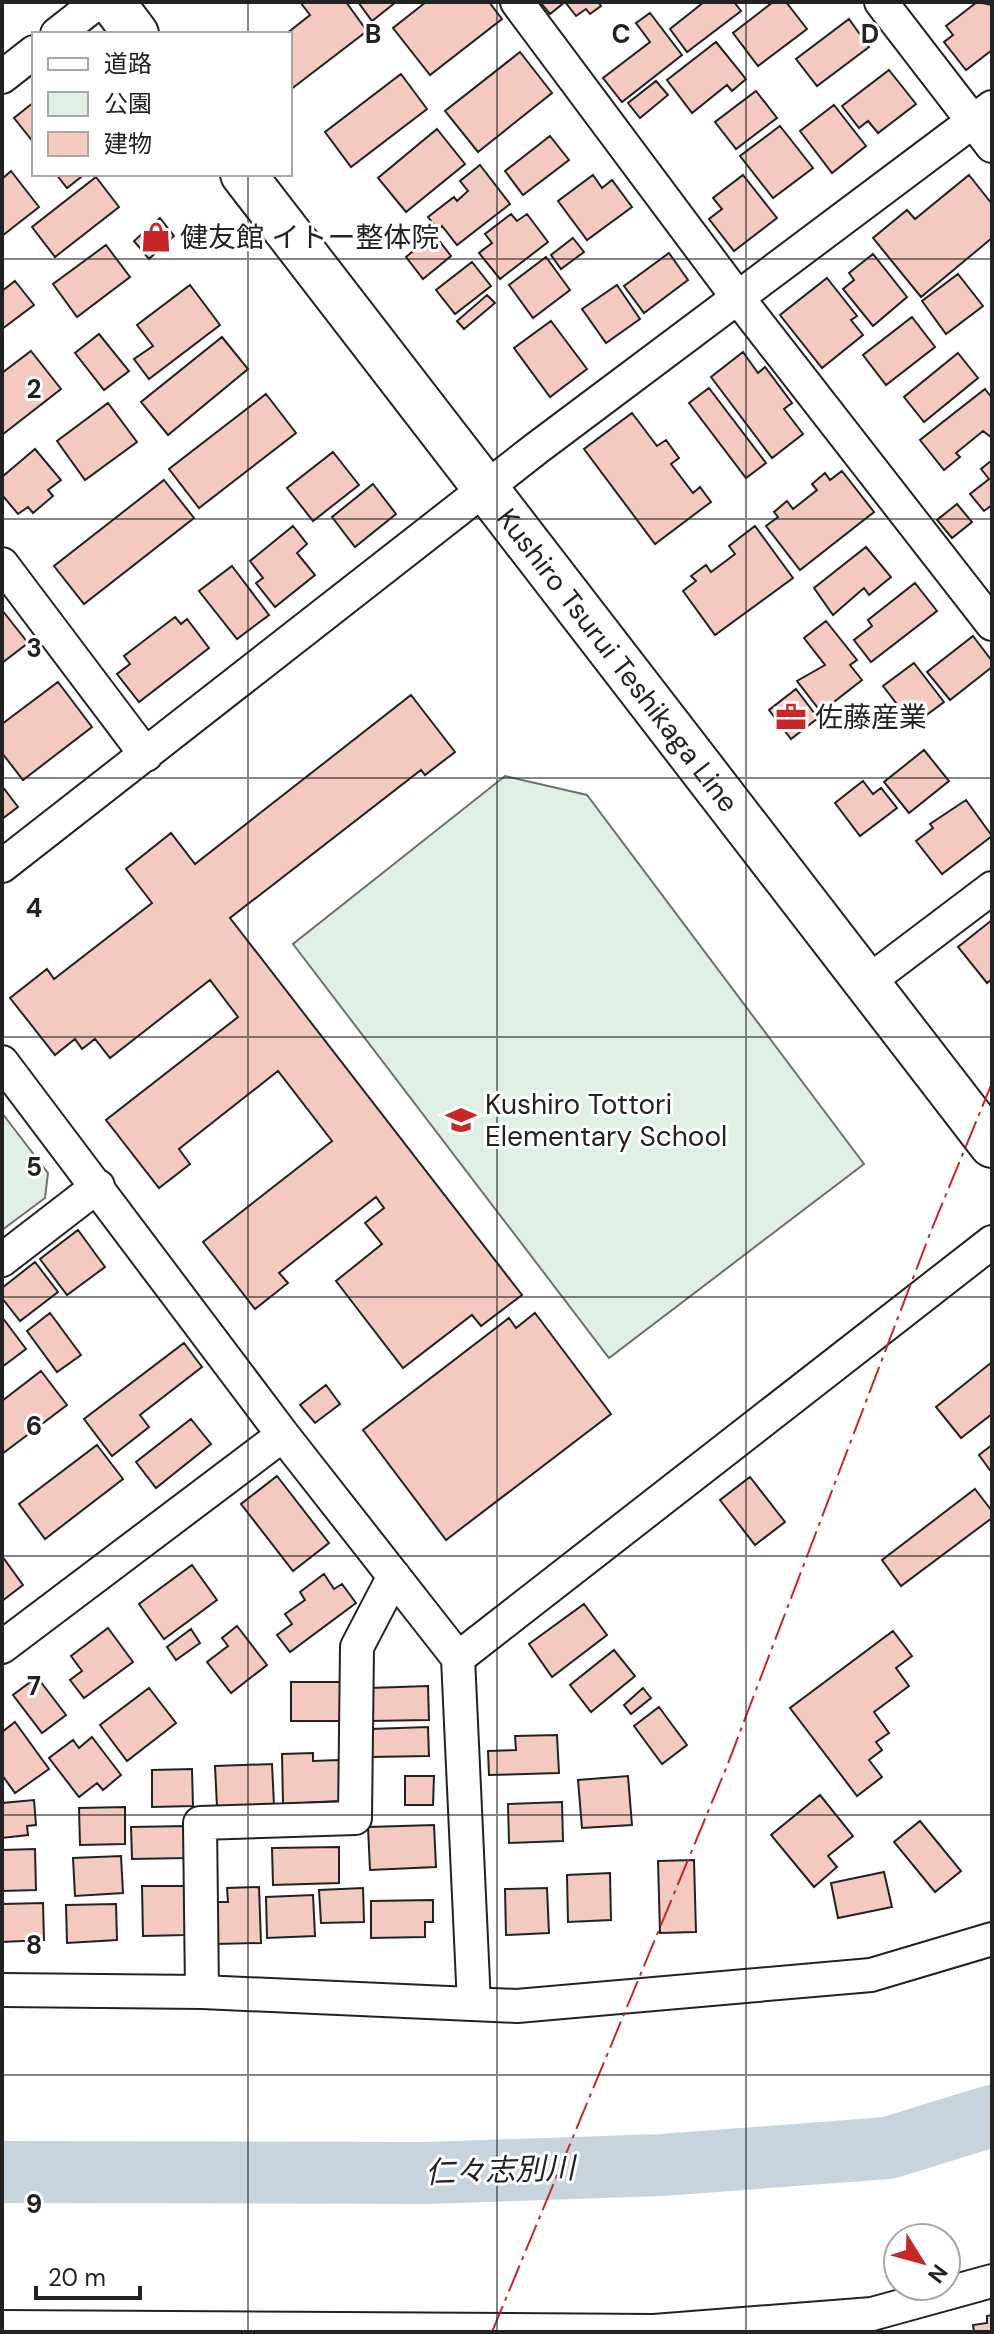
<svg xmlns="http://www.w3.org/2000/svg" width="994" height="2334" viewBox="0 0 994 2334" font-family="'DM Sans','Noto Sans JP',sans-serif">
	<rect width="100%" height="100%" fill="#fff"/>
	<path fill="#e0efe3" stroke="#6f6f6f" stroke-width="2" d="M505,776L587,795L864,1164L609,1358L293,944Z
		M2,1113L48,1173L45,1198L2,1230Z"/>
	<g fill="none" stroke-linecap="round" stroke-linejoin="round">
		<path stroke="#c7d3dd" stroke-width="62" d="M2,2172L425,2173L662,2165L888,2148L992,2116"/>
	</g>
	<path fill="#f3c9c0" stroke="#222" stroke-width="2" d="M300,2H346L367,31L290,90V34H286L310,15Z
		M358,2H396L372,21Z
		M426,2H489L502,19L430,75L393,28Z
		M540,2H598L601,6L590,14L586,9L576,16L565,2L550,14Z
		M704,2H734L741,11L687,52L670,29Z
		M773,2H786L807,29L758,66L733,33Z
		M977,2L992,5V50L966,70L944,42L953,35L946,26Z
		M650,13L682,55L622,102L603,78L650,42L636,23Z
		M849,19L869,47L817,86L796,59Z
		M716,42L746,79L732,91L727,85L692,113L667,80Z
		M520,52L552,93L478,152L445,111Z
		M889,70L916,104L878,133L868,121L859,128L842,106Z
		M401,74L427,109L351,167L325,132Z
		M656,81L668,95L640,118L628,103Z
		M756,91L777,118L736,149L715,122Z
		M34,102V143L14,118Z
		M834,105L866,146L832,173L800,131Z
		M780,126L813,168L773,198L740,156Z
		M437,129L465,164L406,212L378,178Z
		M550,136L569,160L523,195L505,171Z
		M480,165L510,204L457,245L442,226L438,230L428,217L454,197L457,201L468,191L460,181Z
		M11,171L39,207L2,236V179Z
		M56,174H85L67,188Z
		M593,175L602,188L612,180L632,207L587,240L558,201Z
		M743,175L777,218L734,251L709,219L722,209L713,198Z
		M969,175L992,204V238L921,297L873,238L907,210L915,219Z
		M96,177L119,207L55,257L32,227Z
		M511,214L517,221L527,214L548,242L500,279L479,253L492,243L485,234Z
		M160,218L174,236L149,259L134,241Z
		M434,234L451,256L423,279L406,257Z
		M573,238L584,252L561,269L551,255Z
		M106,245L130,277L77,317L53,284Z
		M669,253L688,280L644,313L624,286Z
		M873,254L907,297L873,326L843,289L854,280L849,273Z
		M546,257L570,290L533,318L509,285Z
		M472,262L491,286L455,314L436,290Z
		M958,274L983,306L946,334L922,301Z
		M827,278L857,316L851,320L863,335L822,368L780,315Z
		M15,281L34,305L2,329V291Z
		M190,285L220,325L149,379L134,359L153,346L137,325Z
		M617,285L640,319L606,343L582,309Z
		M487,295L495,303L464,329L457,321Z
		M912,317L935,347L886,385L863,355Z
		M551,321L587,369L550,397L514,348Z
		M99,334L129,371L104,390L75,353Z
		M222,337L248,369L168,435L141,402Z
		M31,351L61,389L2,435V373Z
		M743,352L758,373L765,367L792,403L784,409L803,434L772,458L711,377Z
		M958,353L978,378L924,422L904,397Z
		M709,388L766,463L746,478L689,403Z
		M985,389L992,398V438L983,431L956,453L960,457L944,470L920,440Z
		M266,394L296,433L199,508L169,469Z
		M108,403L137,442L85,480L57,441Z
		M632,413L657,446L666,440L679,458L671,464L693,493L700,487L711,502L655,544L584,449Z
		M35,449L61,480L48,490L53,496L33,513L28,507L18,514L2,495V477Z
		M333,452L359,485L313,521L287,488Z
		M992,460V505L984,511L970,494L989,479L981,469Z
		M842,471L874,512L800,570L766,526L778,517L774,512L787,501L793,509L817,490L812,484L825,473L830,480Z
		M164,480L194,518L84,604L54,566Z
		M373,484L396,514L355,547L332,517Z
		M957,504L972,522L952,538L937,520Z
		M293,526L307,544L297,553L315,575L275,607L256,583L263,578L250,561Z
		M755,526L793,578L715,635L683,591L696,581L691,576L706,565L711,572L735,554L729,546Z
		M866,547L891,577L869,595L864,588L833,615L814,588Z
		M232,566L269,615L237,639L199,591Z
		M915,583L937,611L871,662L854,640L872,626L868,620Z
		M2,610L28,643L2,663Z
		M175,617L181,624L187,619L209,648L139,702L117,674L130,664L124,656Z
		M826,621L857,660L850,665L862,680L821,712L797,681L825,665L804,638Z
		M973,636L992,661V667L950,700L927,672Z
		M914,663L944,702L913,725L883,686Z
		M58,682L92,727L23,780L2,753V724Z
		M796,689L818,718L791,739L769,710Z
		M411,695L455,752L425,775L421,770L230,918L522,1295L481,1326L472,1315L403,1368L336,1281L382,1244L365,1223L384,1208L376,1197L279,1273L288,1283L255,1309L203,1242L332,1141L278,1071L179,1149L190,1164L159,1188L106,1120L238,1017L210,980L110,1058L95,1039L82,1049L75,1039L55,1055L10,998L47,969L54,979L152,903L126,869L171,833L195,864Z
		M924,750L949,781L909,813L884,782Z
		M863,781L873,794L881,788L897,808L860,836L835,803Z
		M2,786L18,807L2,819Z
		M966,800L992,836L942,874L916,841L933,828L930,824Z
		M992,920V979L987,983L958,947Z
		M78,1230L105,1267L67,1295L40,1259Z
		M35,1262L58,1292L20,1321L2,1298V1288Z
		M50,1313L81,1355L57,1372L27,1331Z
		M535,1313L611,1414L446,1540L363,1430L509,1318L516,1328Z
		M2,1317L26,1349L2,1367Z
		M184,1343L202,1367L140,1415L149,1427L112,1456L84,1419Z
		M992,1362V1414L961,1438L936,1407Z
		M41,1371L67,1405L2,1454V1401Z
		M326,1385L340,1404L315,1423L300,1405Z
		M191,1419L211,1444L156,1488L136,1462Z
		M97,1445L123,1479L45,1539L19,1504Z
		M992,1445V1473L979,1455Z
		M277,1476L329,1543L293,1571L241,1504Z
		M750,1477L785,1522L755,1545L720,1500Z
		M975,1489L992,1511V1518L901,1586L882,1560Z
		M2,1556L23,1585L2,1601Z
		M192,1565L217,1600L164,1639L139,1604Z
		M324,1574L334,1589L342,1584L356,1603L290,1652L277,1635L292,1624L285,1614L305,1600L300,1592Z
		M584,1604L607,1635L552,1677L529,1644Z
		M237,1626L267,1665L231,1693L207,1662L228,1646L222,1638Z
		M108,1628L133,1662L84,1698L70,1680L82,1671L71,1656Z
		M191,1629L200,1643L176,1660L167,1647Z
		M893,1631L912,1656L896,1668L909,1686L874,1712L889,1733L876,1742L882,1750L869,1760L882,1777L857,1796L790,1708Z
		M614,1650L635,1676L591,1712L570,1685Z
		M37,1677L66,1715L42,1733L13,1695Z
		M291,1682H343V1721H291Z
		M428,1686L429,1720L369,1721V1688Z
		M149,1688L176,1723L127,1761L100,1725Z
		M643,1688L651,1698L631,1714L624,1705Z
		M659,1707L687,1745L662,1764L634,1726Z
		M15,1722L49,1769L15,1793L2,1775V1732Z
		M428,1727L429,1756L371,1757L370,1729Z
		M557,1735L559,1773L489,1775L488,1751L516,1750L515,1736Z
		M92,1737L121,1775L103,1790L97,1783L79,1797L49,1758L73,1740L79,1748Z
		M313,1753V1761L339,1760L340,1801L283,1804L282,1754Z
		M272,1764L274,1805L217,1807L215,1766Z
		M192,1769L193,1806L152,1807V1770Z
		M405,1776H434L433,1805H405Z
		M628,1776L632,1825L582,1828L578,1780Z
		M820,1795L853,1836L828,1856L837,1867L814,1887L771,1835Z
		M34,1800L36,1825L27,1826L28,1835L2,1838V1803Z
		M562,1802L563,1841L509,1843L508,1804Z
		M125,1807V1844L80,1845L79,1808Z
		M920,1821L961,1871L935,1892L894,1842Z
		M434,1825L436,1867L370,1870L368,1827Z
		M186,1826V1858L132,1859L131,1827Z
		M339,1847V1883L273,1885L272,1848Z
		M35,1849L36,1890L2,1891V1850Z
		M121,1856L123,1893L75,1896L73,1858Z
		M694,1860L696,1932L660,1933L658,1861Z
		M884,1872L892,1907L838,1918L831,1883Z
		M610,1873L611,1920L568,1922L567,1875Z
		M142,1886H185L186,1935L143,1936Z
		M259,1887L261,1943L216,1944L214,1902H228L227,1888Z
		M363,1888L364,1922L321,1923L319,1890Z
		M547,1888L549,1933L506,1935L505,1889Z
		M313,1895L315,1936L267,1938L266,1897Z
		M433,1900V1922H425V1937L371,1938V1901Z
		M43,1903L44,1940L2,1942V1904Z
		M116,1904L117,1940L67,1943L66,1905Z
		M992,2315V2332H974L973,2325L987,2323V2316Z"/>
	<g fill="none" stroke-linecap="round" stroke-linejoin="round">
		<g stroke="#222" stroke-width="36">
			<path id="minor" d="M517,2L738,298L992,624
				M881,2L992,146
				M57,34L98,2
				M2,77L34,52
				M2,564L146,755
				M2,866L537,448L992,107
				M865,984L992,888
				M2,1062L283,1435L458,1658L992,1242
				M2,1260L98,1186
				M2,1647L283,1435
				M458,1658L474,2004
				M2,1990L202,1992L517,2006L871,1975L992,1939
				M202,1992L200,1823L355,1818L357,1647L394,1576
				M2,2327L654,2331L872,2314L992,2281"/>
		</g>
		<g stroke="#222" stroke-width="48">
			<g id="primary">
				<path d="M112,2L136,34"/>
				<path id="s1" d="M243,174L992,1145"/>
			</g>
		</g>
		<use href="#minor" stroke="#fff" stroke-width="32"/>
		<use href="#primary" stroke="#fff" stroke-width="44"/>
		<path stroke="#c62828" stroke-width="2" stroke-dasharray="28 6 4 6" stroke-linecap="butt" d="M492,2332L727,1766L931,1231L992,1083"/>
	</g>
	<path fill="none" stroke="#222" stroke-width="2" stroke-opacity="0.55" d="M248,2V34M497,2V2332M746,2V2332M248,174V2332M2,259H992M2,519H992M2,778H992M2,1037H992M2,1297H992M2,1556H992M2,1815H992M2,2075H992"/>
	<defs>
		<g id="shop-bare" transform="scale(2.4)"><path d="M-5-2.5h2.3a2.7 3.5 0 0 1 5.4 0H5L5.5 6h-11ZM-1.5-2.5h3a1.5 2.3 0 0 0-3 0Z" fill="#c62828" stroke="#fff" stroke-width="2.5" paint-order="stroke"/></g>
		<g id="office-bare" transform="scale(2.4)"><path d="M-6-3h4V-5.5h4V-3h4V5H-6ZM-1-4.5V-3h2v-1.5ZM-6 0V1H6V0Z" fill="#c62828" stroke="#fff" stroke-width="2.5" paint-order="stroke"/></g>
		<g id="school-bare" transform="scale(2.4)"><path d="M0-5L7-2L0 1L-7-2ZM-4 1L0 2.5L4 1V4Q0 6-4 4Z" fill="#c62828" stroke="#fff" stroke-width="2.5" paint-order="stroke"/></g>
	</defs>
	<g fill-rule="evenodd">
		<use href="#shop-bare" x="156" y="237"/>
		<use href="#office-bare" x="791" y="717"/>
		<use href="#school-bare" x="461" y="1120"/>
	</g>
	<g text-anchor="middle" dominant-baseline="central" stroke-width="6" stroke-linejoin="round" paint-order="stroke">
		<g font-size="28" fill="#222" stroke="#fff" text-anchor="start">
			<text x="180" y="237">健友館 イトー整体院</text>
			<text x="815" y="717">佐藤産業</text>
			<text x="485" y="1104">Kushiro Tottori<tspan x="485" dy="32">Elementary School</tspan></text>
		</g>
		<g font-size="28" fill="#222" stroke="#fff">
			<text stroke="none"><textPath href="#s1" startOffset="614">Kushiro Tsurui Teshikaga Line</textPath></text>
		</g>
		<g font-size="30" font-style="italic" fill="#222" stroke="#fff">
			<text transform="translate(500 2170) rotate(-2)">仁々志別川</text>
		</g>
	</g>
	<g font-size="26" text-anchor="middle" font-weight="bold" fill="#222" stroke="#fff" stroke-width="6" stroke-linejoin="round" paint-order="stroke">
		<text x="373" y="43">B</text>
		<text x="621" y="43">C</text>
		<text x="870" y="43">D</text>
		<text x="34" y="398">2</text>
		<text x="34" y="657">3</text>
		<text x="34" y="917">4</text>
		<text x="34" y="1176">5</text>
		<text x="34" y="1435">6</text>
		<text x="34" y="1695">7</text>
		<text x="34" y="1954">8</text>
		<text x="34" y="2213">9</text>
	</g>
	<rect width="994" height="2334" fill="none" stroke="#222222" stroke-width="8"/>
	<rect x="32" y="32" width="260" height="144" fill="#ffffff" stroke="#a7a7a7" stroke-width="2"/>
	<rect x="48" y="58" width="40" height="12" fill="#ffffff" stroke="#a7a7a7" stroke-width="2"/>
	<text x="104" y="72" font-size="24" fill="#222222">道路</text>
	<rect x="48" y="92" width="40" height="24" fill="#e0efe3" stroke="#a7a7a7" stroke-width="2"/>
	<text x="104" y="112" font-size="24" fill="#222222">公園</text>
	<rect x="48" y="132" width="40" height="24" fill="#f3c9c0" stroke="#a7a7a7" stroke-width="2"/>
	<text x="104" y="152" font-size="24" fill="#222222">建物</text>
	<g transform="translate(922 2262) rotate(127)"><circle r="38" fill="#ffffff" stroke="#a7a7a7" stroke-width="2"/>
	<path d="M0-6L14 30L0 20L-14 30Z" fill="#c62828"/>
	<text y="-12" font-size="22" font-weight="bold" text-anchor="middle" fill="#222222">N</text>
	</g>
	<path d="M36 2286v12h104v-12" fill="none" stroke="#222222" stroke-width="4"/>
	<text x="48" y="2286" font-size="24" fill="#222222" stroke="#ffffff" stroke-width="6" paint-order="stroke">20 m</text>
</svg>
